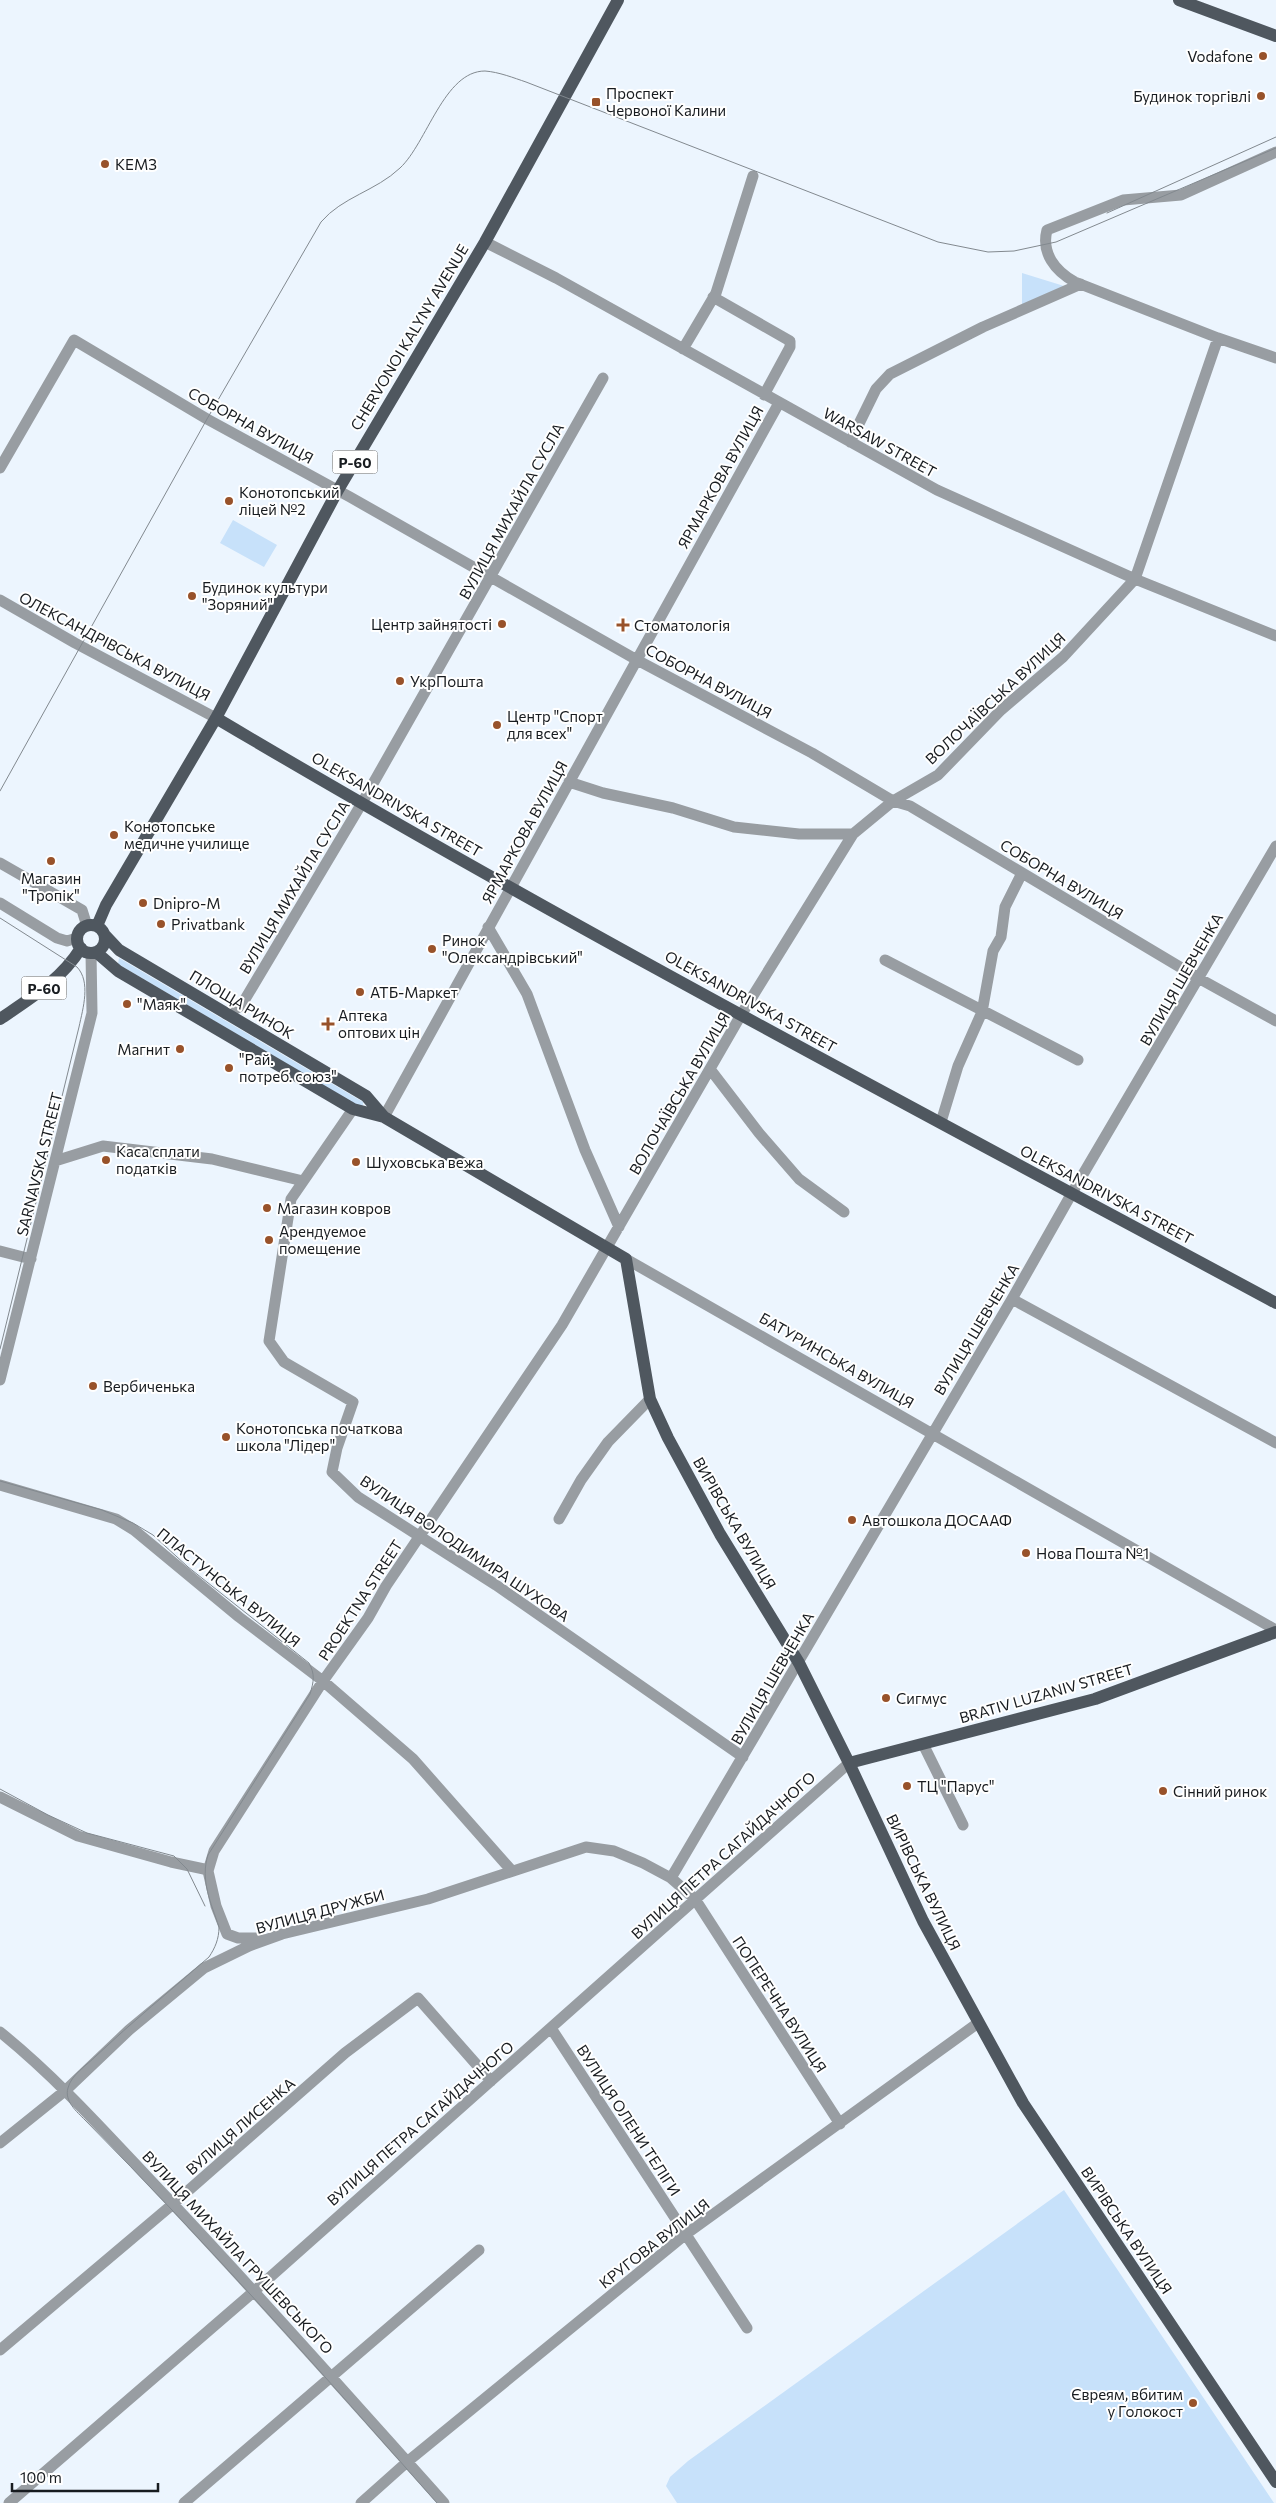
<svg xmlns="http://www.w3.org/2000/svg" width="1276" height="2503" viewBox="0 0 1276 2503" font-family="Commissioner,sans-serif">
	<rect width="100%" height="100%" fill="#ecf5fe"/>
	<path fill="#c7e1fa" d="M1022,273L1064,286L1022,305Z
		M233,520L277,545L264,567L220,543Z
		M119,958L363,1102V1105L360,1107L118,964Z
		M1064,2190L1274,2503H677L666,2486L670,2477L688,2461Z"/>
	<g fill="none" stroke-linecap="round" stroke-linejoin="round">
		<path stroke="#989da2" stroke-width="11" d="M1276,152L1181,195L1123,200L1047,230C1041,253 1055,271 1075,282L1218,338L1276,358
			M485,242L556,278L937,490L1135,579L1276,636
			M713,297L790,341V347L764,395
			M683,349L716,293L753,176
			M850,442L876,389L890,374L983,327L1081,284
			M0,468L74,340L207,419L350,497L637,660L812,753L893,801L910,806L1200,979L1276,1021
			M0,600L75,643L216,718
			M569,782L603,793L673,808L734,827L799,834H853
			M0,863L82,910L87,926
			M0,903L57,938L67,941L77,938
			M488,927L527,994L585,1150L619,1227
			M885,960L1078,1060
			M226,1014L241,1006L362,803L603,378
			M710,1069L759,1133L799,1179L844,1212
			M353,1109L291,1199L269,1341L284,1362L353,1402L337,1448L332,1472L358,1497L496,1585L743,1757
			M384,1117L779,403
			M941,1122L958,1066L982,1012L993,951L1001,937L1005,907L1022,873
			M55,1161L103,1146L212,1159L303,1181
			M0,1251L31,1259
			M626,1259L1276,1630
			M1012,1299L1276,1443
			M0,1380L92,1013L91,953
			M0,1485L116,1519L134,1530L239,1617L323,1681L413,1759L512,1871
			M559,1519L581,1480L608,1442L650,1399
			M923,1744L963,1825
			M0,1797L78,1836L171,1862L204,1869L208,1871L216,1906L227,1934L238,1938H260
			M208,1871L214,1851L323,1681L368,1618L386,1586L562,1325L741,1015L853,834L893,801L938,775L1001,710L1063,657L1135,579L1218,338
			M671,1878L1012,1299L1072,1193L1276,846
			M551,2028L747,2328
			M0,2032C57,2078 106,2133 156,2186C255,2290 349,2397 444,2503
			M0,2143L66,2090L129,2030L204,1968L249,1946L282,1934L428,1899L586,1847L614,1851L643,1863L671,1878L695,1899L840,2124
			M0,2350L173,2204L345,2053L418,1998L491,2081
			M9,2503L251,2294L849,1763
			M184,2503L479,2250
			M361,2503L407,2462L686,2234L978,2023"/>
		<path stroke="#4f575f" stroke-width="12" d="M1179,0L1276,36
			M216,718C563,924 921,1112 1276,1303
			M77 939a14 14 0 1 1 28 0a14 14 0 1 1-28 0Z
			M97,926L106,905L216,718L338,490L485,242L618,0
			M104,934L119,950L366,1096L384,1117
			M96,952L118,971L353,1109L384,1117L626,1259L650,1399L668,1438L720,1534L799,1663L849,1763L923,1921L1023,2103L1276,2482
			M0,1019C31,998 61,980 81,948
			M849,1763L1095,1699L1276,1632"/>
		<path stroke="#82898f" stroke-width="1" d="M1107,213L1276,137
			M0,791L207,419L321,222C342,197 376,191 400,168C427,143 444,71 485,71C499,72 514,78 526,82L938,242L988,252L1014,251L1056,242L1276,148
			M0,918L77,967C91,982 83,1008 79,1027L0,1349
			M0,1481L102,1510L133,1523L153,1535L188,1567L309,1663C315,1674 314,1681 310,1694L208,1855C200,1880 211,1903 219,1927C219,1939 215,1948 209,1957C171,1990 132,2022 96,2056C87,2065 71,2075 68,2088C64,2101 77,2112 85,2120C207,2243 322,2373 437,2503
			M0,1789L48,1815L87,1833L174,1856L187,1869L205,1906"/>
	</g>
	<g fill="#98522a" stroke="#fff" stroke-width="2">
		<circle cx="1263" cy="56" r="5"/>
		<circle cx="1261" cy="96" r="5"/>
		<rect x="591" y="97" width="10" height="10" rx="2.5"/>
		<circle cx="105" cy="164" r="5"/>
		<circle cx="229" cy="501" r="5"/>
		<circle cx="192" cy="596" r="5"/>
		<circle cx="502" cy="624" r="5"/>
		<path d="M620.5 617.5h5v5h5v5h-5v5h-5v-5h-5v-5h5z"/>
		<circle cx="400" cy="681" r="5"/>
		<circle cx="497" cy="725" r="5"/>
		<circle cx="114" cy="835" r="5"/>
		<circle cx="51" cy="861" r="5"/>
		<circle cx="143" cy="903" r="5"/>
		<circle cx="161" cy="924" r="5"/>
		<circle cx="432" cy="949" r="5"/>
		<circle cx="360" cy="992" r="5"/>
		<circle cx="127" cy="1004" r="5"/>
		<path d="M325.5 1016.5h5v5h5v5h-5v5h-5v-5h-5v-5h5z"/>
		<circle cx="180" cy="1049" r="5"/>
		<circle cx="229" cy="1068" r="5"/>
		<circle cx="106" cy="1160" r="5"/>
		<circle cx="356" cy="1162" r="5"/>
		<circle cx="267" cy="1208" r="5"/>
		<circle cx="269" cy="1240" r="5"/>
		<circle cx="93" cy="1386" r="5"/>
		<circle cx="226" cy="1437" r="5"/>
		<circle cx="852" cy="1520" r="5"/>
		<circle cx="1026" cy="1553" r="5"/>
		<circle cx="886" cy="1698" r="5"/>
		<circle cx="907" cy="1786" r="5"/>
		<circle cx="1163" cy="1791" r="5"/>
		<circle cx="1193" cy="2403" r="5"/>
	</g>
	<g text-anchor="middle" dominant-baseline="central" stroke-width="4" stroke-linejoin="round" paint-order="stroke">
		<g fill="#fff" stroke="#5d6063" stroke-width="1">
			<rect x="332.5" y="450.5" width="45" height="23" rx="4"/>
			<rect x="21.5" y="976.5" width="45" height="23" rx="4"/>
		</g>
		<g font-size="14" font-weight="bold" fill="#181c20">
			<text x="355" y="462">Р-60</text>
			<text x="44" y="988">Р-60</text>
		</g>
		<g font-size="15" fill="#181c20" stroke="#fff" text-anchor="start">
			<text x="1253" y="56" text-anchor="end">Vodafone</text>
			<text x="606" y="93">Проспект<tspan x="606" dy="17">Червоної Калини</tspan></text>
			<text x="1251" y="96" text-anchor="end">Будинок торгівлі</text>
			<text x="115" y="164">КЕМЗ</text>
			<text x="239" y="492">Конотопський<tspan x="239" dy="17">ліцей №2</tspan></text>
			<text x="202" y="587">Будинок культури<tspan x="202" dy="17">"Зоряний"</tspan></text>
			<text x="492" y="624" text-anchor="end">Центр зайнятості</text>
			<text x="634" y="625">Стоматологія</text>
			<text x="410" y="681">УкрПошта</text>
			<text x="507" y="716">Центр "Спорт<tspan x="507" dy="17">для всех"</tspan></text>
			<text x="124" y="826">Конотопське<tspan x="124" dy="17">медичне училище</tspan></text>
			<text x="51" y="878" text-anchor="middle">Магазин<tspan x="51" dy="17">"Тропік"</tspan></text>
			<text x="153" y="903">Dnipro-M</text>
			<text x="171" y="924">Privatbank</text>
			<text x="442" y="940">Ринок<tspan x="442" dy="17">"Олександрівський"</tspan></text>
			<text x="370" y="992">АТБ-Маркет</text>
			<text x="137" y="1004">"Маяк"</text>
			<text x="338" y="1015">Аптека<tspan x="338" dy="17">оптових цін</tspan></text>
			<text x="170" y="1049" text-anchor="end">Магнит</text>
			<text x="239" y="1059">"Рай.<tspan x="239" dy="17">потреб. союз"</tspan></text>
			<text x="116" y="1151">Каса сплати<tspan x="116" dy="17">податків</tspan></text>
			<text x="366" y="1162">Шуховська вежа</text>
			<text x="277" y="1208">Магазин ковров</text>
			<text x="279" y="1231">Арендуемое<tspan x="279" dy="17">помещение</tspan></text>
			<text x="103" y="1386">Вербиченька</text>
			<text x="236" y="1428">Конотопська початкова<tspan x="236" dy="17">школа "Лідер"</tspan></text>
			<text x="862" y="1520">Автошкола ДОСААФ</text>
			<text x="1036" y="1553">Нова Пошта №1</text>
			<text x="896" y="1698">Сигмус</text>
			<text x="917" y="1786">ТЦ "Парус"</text>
			<text x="1173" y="1791">Сінний ринок</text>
			<text x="1183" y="2394" text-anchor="end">Євреям, вбитим<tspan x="1183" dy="17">у Голокост</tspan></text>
		</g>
		<g font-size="15" fill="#181c20" stroke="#fff">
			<text transform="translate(409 337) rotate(-59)">CHERVONOI KALYNY AVENUE</text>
			<text transform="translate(251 425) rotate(29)">СОБОРНА ВУЛИЦЯ</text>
			<text transform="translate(880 442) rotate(29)">WARSAW STREET</text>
			<text transform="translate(720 477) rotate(-61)">ЯРМАРКОВА ВУЛИЦЯ</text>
			<text transform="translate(511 511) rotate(-61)">ВУЛИЦЯ МИХАЙЛА СУСЛА</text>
			<text transform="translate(115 646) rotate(28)">ОЛЕКСАНДРІВСЬКА ВУЛИЦЯ</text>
			<text transform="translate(709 681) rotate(28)">СОБОРНА ВУЛИЦЯ</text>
			<text transform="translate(995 698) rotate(-43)">ВОЛОЧАЇВСЬКА ВУЛИЦЯ</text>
			<text transform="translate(397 804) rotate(30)">OLEKSANDRIVSKA STREET</text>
			<text transform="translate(524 832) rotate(-61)">ЯРМАРКОВА ВУЛИЦЯ</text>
			<text transform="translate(1062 879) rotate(31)">СОБОРНА ВУЛИЦЯ</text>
			<text transform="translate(294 887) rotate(-59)">ВУЛИЦЯ МИХАЙЛА СУСЛА</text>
			<text transform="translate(1181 979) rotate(-60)">ВУЛИЦЯ ШЕВЧЕНКА</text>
			<text transform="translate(751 1001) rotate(29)">OLEKSANDRIVSKA STREET</text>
			<text transform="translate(242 1004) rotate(31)">ПЛОЩА РИНОК</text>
			<text transform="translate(679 1093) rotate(-60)">ВОЛОЧАЇВСЬКА ВУЛИЦЯ</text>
			<text transform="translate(39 1164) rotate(-76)">SARNAVSKA STREET</text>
			<text transform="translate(1107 1194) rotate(28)">OLEKSANDRIVSKA STREET</text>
			<text transform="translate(976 1329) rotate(-59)">ВУЛИЦЯ ШЕВЧЕНКА</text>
			<text transform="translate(837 1360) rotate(30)">БАТУРИНСЬКА ВУЛИЦЯ</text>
			<text transform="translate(735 1523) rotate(60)">ВИРІВСЬКА ВУЛИЦЯ</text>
			<text transform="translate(465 1548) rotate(34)">ВУЛИЦЯ ВОЛОДИМИРА ШУХОВА</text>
			<text transform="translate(229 1587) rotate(39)">ПЛАСТУНСЬКА ВУЛИЦЯ</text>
			<text transform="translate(360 1600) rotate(-57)">PROEKTNA STREET</text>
			<text transform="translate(772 1678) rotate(-60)">ВУЛИЦЯ ШЕВЧЕНКА</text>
			<text transform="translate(1046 1693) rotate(-16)">BRATIV LUZANIV STREET</text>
			<text transform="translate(723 1855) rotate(-42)">ВУЛИЦЯ ПЕТРА САГАЙДАЧНОГО</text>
			<text transform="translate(924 1882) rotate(64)">ВИРІВСЬКА ВУЛИЦЯ</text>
			<text transform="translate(320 1911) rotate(-15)">ВУЛИЦЯ ДРУЖБИ</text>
			<text transform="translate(780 2004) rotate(57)">ПОПЕРЕЧНА ВУЛИЦЯ</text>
			<text transform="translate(629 2120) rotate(57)">ВУЛИЦЯ ОЛЕНИ ТЕЛІГИ</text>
			<text transform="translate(420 2123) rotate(-41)">ВУЛИЦЯ ПЕТРА САГАЙДАЧНОГО</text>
			<text transform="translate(240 2126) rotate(-41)">ВУЛИЦЯ ЛИСЕНКА</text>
			<text transform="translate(1127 2230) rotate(56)">ВИРІВСЬКА ВУЛИЦЯ</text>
			<text transform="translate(654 2243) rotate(-38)">КРУГОВА ВУЛИЦЯ</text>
			<text transform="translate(238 2252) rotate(47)">ВУЛИЦЯ МИХАЙЛА ГРУШЕВСЬКОГО</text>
		</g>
	</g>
	<path d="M12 2483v8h146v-8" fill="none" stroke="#181c20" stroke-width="2.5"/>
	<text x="20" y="2483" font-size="15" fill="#181c20" stroke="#ffffff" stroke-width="4" paint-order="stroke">100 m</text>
</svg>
